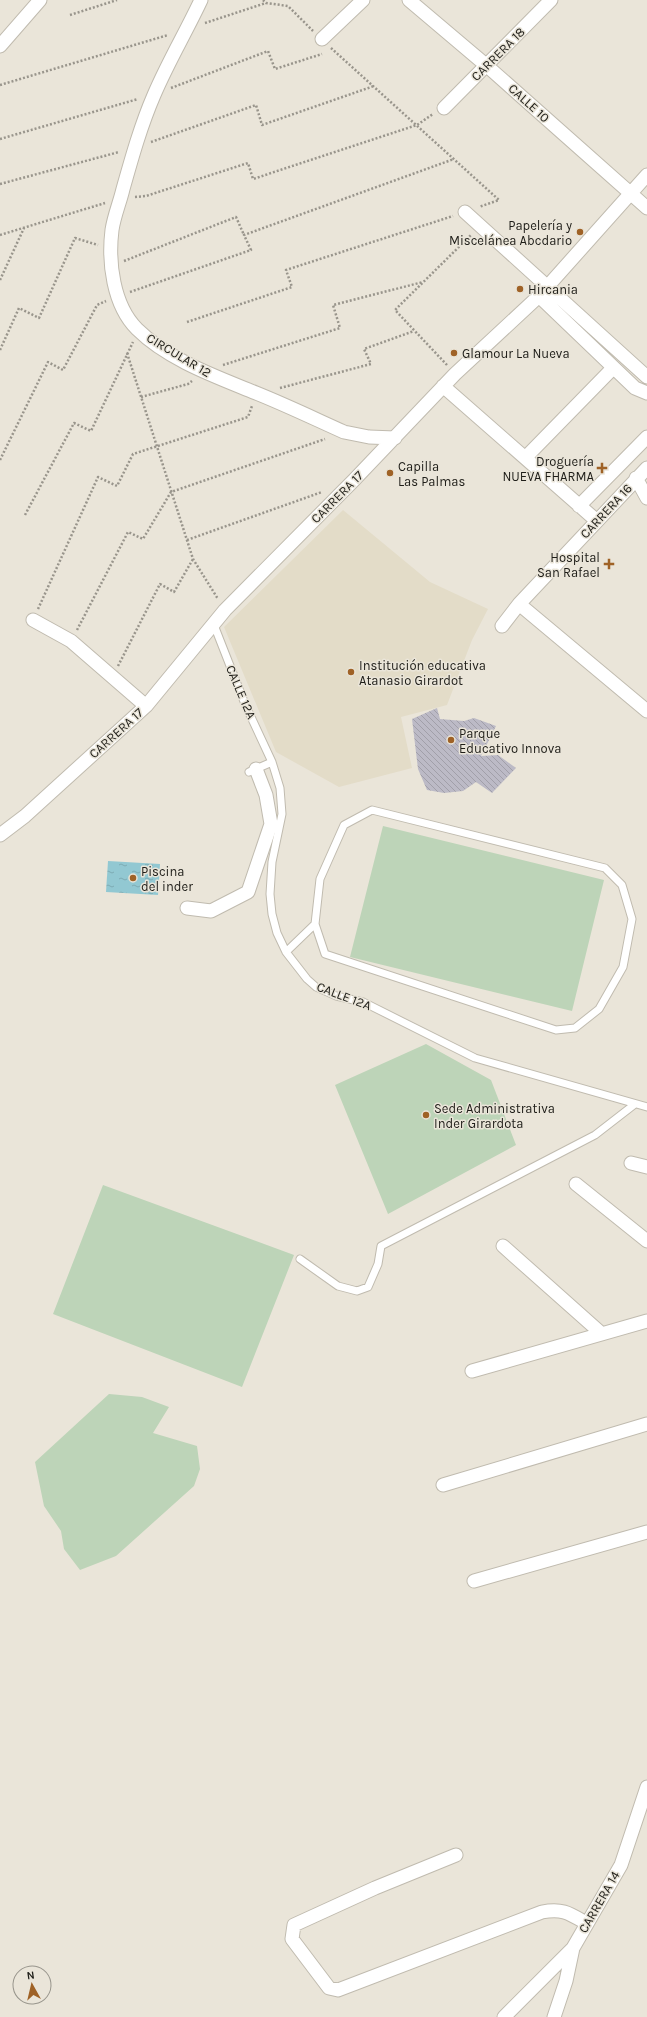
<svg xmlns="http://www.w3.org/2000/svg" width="647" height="2017" viewBox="0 0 647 2017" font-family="Karla,sans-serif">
	<defs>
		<pattern id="water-ripples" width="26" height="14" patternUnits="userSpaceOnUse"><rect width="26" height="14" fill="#92c8d2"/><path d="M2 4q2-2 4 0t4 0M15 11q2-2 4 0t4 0" fill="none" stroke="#7dabb4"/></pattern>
		<pattern id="building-back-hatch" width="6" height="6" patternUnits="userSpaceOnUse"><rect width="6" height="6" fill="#bcbac6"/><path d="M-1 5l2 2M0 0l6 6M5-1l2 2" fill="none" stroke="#a19fa9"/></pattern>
	</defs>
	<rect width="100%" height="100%" fill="#eae5d9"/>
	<path fill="#e3dcc8" d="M343,510L430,582L488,609L472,640L447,705L401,717L412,768L339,787L276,752L224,627Z"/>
	<path fill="#bdd4b8" d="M383,826L604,880L572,1011L350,957Z
		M426,1044L491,1080L516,1145L388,1214L335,1085Z
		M103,1185L294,1255L242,1387L53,1314Z
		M109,1394L142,1397L169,1407L153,1433L197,1446L200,1469L194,1486L116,1556L80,1570L64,1549L61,1531L44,1506L35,1462Z"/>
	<path fill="url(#water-ripples)" d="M108,861L160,864L158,895L106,892Z"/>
	<path fill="url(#building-back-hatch)" d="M437,708L440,719L464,721L474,718L496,726L481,756L498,755L516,768L492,793L476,782L463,791L444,793L427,790L418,769L412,719Z"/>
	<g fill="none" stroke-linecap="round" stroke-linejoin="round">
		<g stroke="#c0bbaf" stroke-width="9">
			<path id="service" d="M214,625L245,704L272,762L280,788L282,814L272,862L270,894L272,914L277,933L286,952L307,979L316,987L336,996L363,1002L475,1058L647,1107
				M249,772L272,762
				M286,952L315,924L320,879L344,825L372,810L605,868L622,885L632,919L623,967L599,1009L575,1028L556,1030L325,954L315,924
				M300,1259L338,1286L357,1291L368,1287L378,1264L381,1246L595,1135L635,1104"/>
		</g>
		<g stroke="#c0bbaf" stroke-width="15">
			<path id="minor" d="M201,0C186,32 168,62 154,95C141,125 132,157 123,189C120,202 114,216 112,230C108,262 113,305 137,329C168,360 217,377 256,393C286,405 315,419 344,432L369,437L395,438
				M409,0L487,66L647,208
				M322,39L363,0
				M0,46L40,0
				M444,108L551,0
				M465,212L647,377
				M539,296L635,388L647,393
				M443,386L597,521
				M526,457L613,368
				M636,478L647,498
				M579,506L647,437
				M519,604L647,711
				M33,620L71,641L146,706
				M502,626L519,604L647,468
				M0,835L25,816L146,706L225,610L354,480L455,374L539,296L647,175
				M187,908L211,911L248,892L271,824L266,795L256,769
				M631,1163L647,1167
				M576,1184L647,1241
				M503,1246L602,1334
				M472,1371L647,1321
				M443,1485L647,1424
				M474,1581L647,1532
				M456,1855L375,1888L294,1925L292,1939L329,1988L338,1990L542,1912C562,1908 569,1913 586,1923
				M504,2017L573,1948
				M554,2017L566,1981L573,1948L621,1865L647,1787"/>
		</g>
		<path stroke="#99958c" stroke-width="2.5" stroke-dasharray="2 2" stroke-linecap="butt" d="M263,0L266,3L288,6L313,31
			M70,15L117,0
			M205,23L266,3
			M331,48L499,200L479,207
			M0,85L168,35
			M171,88L268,51L275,69L322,54
			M0,139L138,99
			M151,142L256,105L262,125L374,86
			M0,184L119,152
			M135,197L146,196L248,163L253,179L417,125L433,114
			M0,235L105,203
			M124,261L236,217L244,235
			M0,280L24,228
			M130,292L251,250L244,235L454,159
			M187,322L292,287L286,270L453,216
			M0,350L19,308L39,318L75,238L98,245
			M127,353L193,559L218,599
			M223,365L340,328L333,305L423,282
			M447,365L395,310L471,235
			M280,388L371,364L364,349L414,331
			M141,397L188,384L192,381
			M0,460L48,362L63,370L97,305L106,301
			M25,515L74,423L91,431L133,342
			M187,540L322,492
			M38,609L98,477L117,486L133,454L248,417L252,406
			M77,630L128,532L143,539L171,492L325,439
			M118,666L160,584L174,592L193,559"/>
		<use href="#service" stroke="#fff" stroke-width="7"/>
		<use href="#minor" stroke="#fff" stroke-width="13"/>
	</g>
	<g fill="#9f6226" stroke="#eae5d9" stroke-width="1.5">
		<circle cx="580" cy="232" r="4"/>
		<circle cx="520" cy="289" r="4"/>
		<circle cx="454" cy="353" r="4"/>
		<path d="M600 462h4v4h4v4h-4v4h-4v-4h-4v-4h4z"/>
		<circle cx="390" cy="473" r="4"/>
		<path d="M607 558h4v4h4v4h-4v4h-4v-4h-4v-4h4z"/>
		<circle cx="351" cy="672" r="4"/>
		<circle cx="451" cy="740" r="4"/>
		<circle cx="133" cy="878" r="4"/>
		<circle cx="426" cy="1115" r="4"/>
	</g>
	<g text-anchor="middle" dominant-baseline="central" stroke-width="3" stroke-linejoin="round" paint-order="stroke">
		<g font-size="13" fill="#1e1d18" stroke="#eae5d9">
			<text transform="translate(498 54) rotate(-45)">CARRERA 18</text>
			<text transform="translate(529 103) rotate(42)">CALLE 10</text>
			<text transform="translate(179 355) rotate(31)">CIRCULAR 12</text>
			<text transform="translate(337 497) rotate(-45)">CARRERA 17</text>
			<text transform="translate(606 511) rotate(-47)">CARRERA 16</text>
			<text transform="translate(241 692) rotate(67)">CALLE 12A</text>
			<text transform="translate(116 733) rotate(-42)">CARRERA 17</text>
			<text transform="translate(344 996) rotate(21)">CALLE 12A</text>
			<text transform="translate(599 1902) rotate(-60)">CARRERA 14</text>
		</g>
		<g font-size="13" fill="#1e1d18" stroke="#eae5d9" text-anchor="start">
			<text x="572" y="225" text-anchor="end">Papelería y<tspan x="572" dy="15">Miscelánea Abcdario</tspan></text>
			<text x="528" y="289">Hircania</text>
			<text x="462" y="353">Glamour La Nueva</text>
			<text x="594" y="461" text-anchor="end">Droguería<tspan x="594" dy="15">NUEVA FHARMA</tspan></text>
			<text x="398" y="466">Capilla<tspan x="398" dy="15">Las Palmas</tspan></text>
			<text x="600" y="557" text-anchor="end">Hospital<tspan x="600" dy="15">San Rafael</tspan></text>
			<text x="359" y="665">Institución educativa<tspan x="359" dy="15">Atanasio Girardot</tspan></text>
			<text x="459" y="733">Parque<tspan x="459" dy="15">Educativo Innova</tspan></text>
			<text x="141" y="871">Piscina<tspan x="141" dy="15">del inder</tspan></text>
			<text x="434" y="1108">Sede Administrativa<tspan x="434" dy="15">Inder Girardota</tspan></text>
		</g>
	</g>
	<g transform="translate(32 1985) rotate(352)"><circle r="19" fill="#eae5d9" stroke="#98958c"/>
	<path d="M0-3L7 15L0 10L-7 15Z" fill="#9f6226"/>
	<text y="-6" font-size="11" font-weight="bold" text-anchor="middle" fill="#1e1d18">N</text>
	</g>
</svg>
